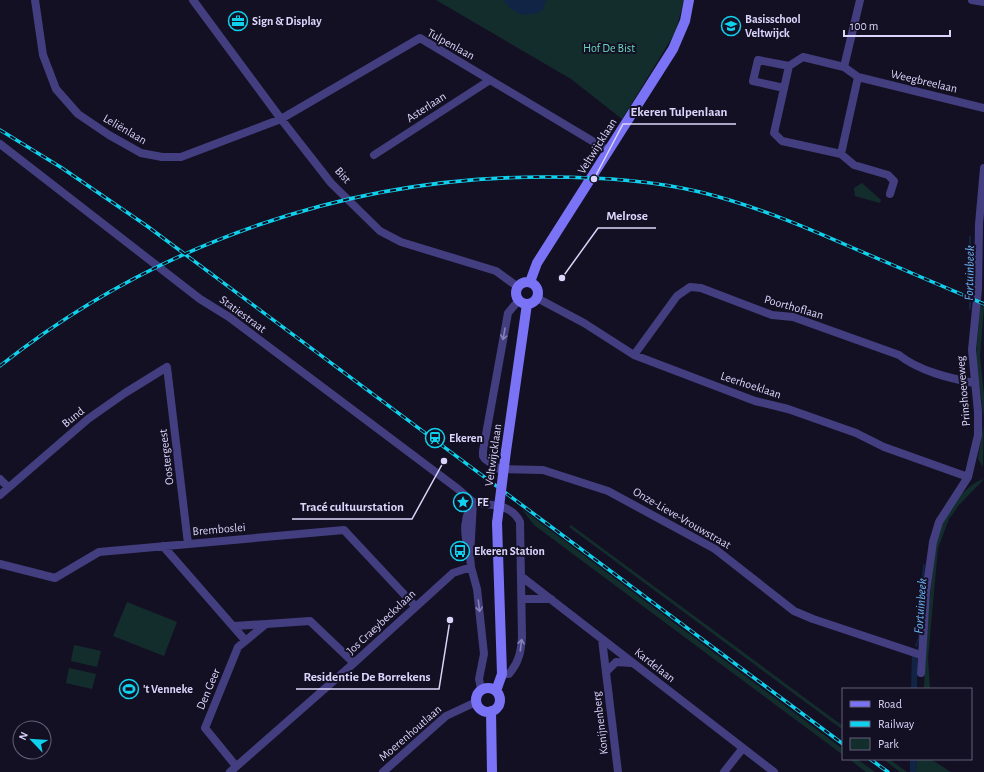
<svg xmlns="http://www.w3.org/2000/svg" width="984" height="772" viewBox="0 0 984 772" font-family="'Alegreya Sans',sans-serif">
	<rect width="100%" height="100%" fill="#141023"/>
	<path fill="#132d2d" d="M436,0H684V1L675,33L622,119L571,79Z
		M862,183L881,200L880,203L855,196L854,188Z
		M980,306L984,307L980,356L984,395L983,467L978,459L984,421L976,357Z
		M984,479L959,505L949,519L938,548L928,658L930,689H924C925,658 927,628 930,597C932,576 933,555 939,534C944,515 964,484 984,479Z
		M522,509L843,749V755L534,525Z
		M571,525L843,726V730L569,527Z
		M127,602L177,622L164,656L113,636Z
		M74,645L101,651L97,667L71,661Z
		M69,668L96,674L92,689L66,683Z
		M849,759H857L875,772H866Z
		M883,759H889L907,772H900Z
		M917,759L932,760L951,772H916Z"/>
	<path fill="#112446" d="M503,0H546L543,10C525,19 516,15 503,0Z
		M912,655L916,656L917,659V689H911Z
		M910,759H917L916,772H910Z"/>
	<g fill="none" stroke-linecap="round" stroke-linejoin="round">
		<path stroke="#112446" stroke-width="2" d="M970,309V237
			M922,590L924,565
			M916,646L919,638L921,610"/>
		<path stroke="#433e7f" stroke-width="8" d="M35,0L43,55L56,89L78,114L109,135L141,153L162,157H181L281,119L420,38L609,151
			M193,0L281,119L331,183L380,231L401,242L496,271L518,287
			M972,0L984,2
			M789,66L774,133L782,141L841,154L854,165L888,175L894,181L890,194
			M844,67L860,0
			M784,88L753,81L758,60L789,66L803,57L844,67L858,77L984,108
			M0,144L200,299L229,317L458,489L473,502
			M841,154L858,77
			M374,155L490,80
			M537,298L584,323L634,355L755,401L788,409L856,433L884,447L968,477
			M519,300L508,313L483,451V456L485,459L499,469L543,470L608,491L715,549L794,611L813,619L921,655
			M634,355L677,296L690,287L701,288L772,315L793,317L899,355C919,371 949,378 974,383
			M0,479L8,487
			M0,495L88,419L125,393L167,367L188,544
			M473,502C491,506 511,503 520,522L522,637C521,652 519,662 509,674H502
			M473,502L470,556L471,567L477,589L484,654L479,679L481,689
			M163,546L245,640
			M468,549C464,532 463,518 473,503
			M0,564L55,578L99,552L344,530L415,606
			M522,577L774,772
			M523,599H551
			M234,626L266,624
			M602,639L618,772
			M606,672L616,662L632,663
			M921,673L926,592L933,542L939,522L968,477L978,435V412L972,350L978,289L979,224L984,168
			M236,766L205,728L238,647L266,624L310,621L354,663
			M230,772L354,663L453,573L471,567
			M383,772L446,716L476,702
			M724,772L743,748"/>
		<path stroke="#7a73f5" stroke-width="10" d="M530,282L537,263L673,49L685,21L689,0
			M516 293a11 11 0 1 1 22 0a11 11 0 1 1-22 0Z
			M506,451L527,304
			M476 700a12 12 0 1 1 24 0a12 12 0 1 1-24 0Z
			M496,691L502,674L497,523
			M491,711L492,772"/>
		<g stroke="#10d1ed" stroke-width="3.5">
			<path id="rail" d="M0,130L62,168L147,226L843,744
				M0,366C155,243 351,176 548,177C599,177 650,180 700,192C753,205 803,226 853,248C897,267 940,285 984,304
				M870,759L888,772"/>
		</g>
		<use href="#rail" stroke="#141023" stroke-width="2" stroke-dasharray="6" stroke-linecap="butt"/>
		<path stroke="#7a73f5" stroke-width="10" d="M497,523L506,451"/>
	</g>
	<defs><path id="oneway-shaft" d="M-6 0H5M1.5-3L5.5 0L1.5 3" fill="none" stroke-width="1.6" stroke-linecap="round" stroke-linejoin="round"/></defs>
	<g stroke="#8782b7">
		<use href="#oneway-shaft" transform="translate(504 334) rotate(100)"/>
		<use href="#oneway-shaft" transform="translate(479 606) rotate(83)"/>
		<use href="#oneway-shaft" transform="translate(521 645) rotate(-83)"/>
	</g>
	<defs>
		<g id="office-ring" transform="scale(1)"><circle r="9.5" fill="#141023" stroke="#10d1ed" stroke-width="1.5"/><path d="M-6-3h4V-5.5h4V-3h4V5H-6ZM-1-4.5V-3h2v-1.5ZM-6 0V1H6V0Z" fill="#10d1ed"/></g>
		<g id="school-ring" transform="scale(1)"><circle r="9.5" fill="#141023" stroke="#10d1ed" stroke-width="1.5"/><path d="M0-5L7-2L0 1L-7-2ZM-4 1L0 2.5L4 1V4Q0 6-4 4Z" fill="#10d1ed"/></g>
		<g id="station-ring" transform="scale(1)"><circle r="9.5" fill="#141023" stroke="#10d1ed" stroke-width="1.5"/><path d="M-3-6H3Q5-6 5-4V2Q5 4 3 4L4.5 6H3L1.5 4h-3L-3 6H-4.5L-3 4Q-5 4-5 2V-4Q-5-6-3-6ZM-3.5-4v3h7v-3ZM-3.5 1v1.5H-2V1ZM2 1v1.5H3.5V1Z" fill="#10d1ed"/></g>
		<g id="sight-ring" transform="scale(1)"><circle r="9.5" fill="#141023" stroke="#10d1ed" stroke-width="1.5"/><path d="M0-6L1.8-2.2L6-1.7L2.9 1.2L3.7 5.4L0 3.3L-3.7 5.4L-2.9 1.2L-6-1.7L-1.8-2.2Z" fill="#10d1ed"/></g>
		<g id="bus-ring" transform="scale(1)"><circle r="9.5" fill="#141023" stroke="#10d1ed" stroke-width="1.5"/><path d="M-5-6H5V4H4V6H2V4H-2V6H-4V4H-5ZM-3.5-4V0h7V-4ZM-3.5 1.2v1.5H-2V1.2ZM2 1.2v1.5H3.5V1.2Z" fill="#10d1ed"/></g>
		<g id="stadium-ring" transform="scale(1)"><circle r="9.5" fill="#141023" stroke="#10d1ed" stroke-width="1.5"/><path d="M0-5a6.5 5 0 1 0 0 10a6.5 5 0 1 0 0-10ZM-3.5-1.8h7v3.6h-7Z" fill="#10d1ed"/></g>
	</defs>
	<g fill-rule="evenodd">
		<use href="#office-ring" x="238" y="21"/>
		<use href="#school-ring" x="731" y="26"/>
		<use href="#station-ring" x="435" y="438"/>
		<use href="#sight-ring" x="463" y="502"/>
		<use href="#bus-ring" x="460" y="551"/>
		<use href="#stadium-ring" x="129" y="689"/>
	</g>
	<g text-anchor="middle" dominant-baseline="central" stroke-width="4" stroke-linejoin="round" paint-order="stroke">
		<g font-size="12" font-weight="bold" fill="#dbd5fc" stroke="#141023" text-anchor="start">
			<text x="745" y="19">Basisschool<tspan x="745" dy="14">Veltwijck</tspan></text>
			<text x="252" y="21">Sign &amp; Display</text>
			<text x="449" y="438">Ekeren</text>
			<text x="477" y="502">FE</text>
			<text x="474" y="551">Ekeren Station</text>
			<text x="143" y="689">'t Venneke</text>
		</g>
		<g font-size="12" fill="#dbd5fc" stroke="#141023">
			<text transform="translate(451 44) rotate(29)">Tulpenlaan</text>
			<text transform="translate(924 81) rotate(13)">Weegbreelaan</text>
			<text transform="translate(426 107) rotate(-33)">Asterlaan</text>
			<text transform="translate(125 129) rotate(30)">Leliënlaan</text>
			<text transform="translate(597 146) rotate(-58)">Veltwijcklaan</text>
			<text transform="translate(343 175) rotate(48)">Bist</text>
			<text transform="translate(794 307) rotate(16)">Poorthoflaan</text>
			<text transform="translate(243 314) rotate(36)">Statiestraat</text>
			<text transform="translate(751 385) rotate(18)">Leerhoeklaan</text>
			<text transform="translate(963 391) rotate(-95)">Prinshoeveweg</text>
			<text transform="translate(73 417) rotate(-39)">Bund</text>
			<text transform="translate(493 455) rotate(-82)">Veltwijcklaan</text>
			<text transform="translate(166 457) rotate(-97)">Oostergeest</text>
			<text transform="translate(682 518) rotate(30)">Onze-Lieve-Vrouwstraat</text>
			<text transform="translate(219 529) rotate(-5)">Bremboslei</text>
			<text transform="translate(381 622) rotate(-43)">Jos Craeybeckxlaan</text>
			<text transform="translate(655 665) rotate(38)">Kardelaan</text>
			<text transform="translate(208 689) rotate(-67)">Den Geer</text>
			<text transform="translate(600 723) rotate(-97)">Konijnenberg</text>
			<text transform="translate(410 733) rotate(-41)">Moerenhoutlaan</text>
		</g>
		<g font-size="12" fill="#66d7be" stroke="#141023">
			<text x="609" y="48">Hof De Bist</text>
		</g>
		<g font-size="13" font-style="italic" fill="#6ab1f5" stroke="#141023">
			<text transform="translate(970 273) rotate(-89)">Fortuinbeek</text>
			<text transform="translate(921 606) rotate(-86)">Fortuinbeek</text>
		</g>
	</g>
	<path fill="none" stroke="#dbd5fc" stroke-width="1.5" d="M594 179L623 124H736M562 278L598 228H656M444 461L412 519H292M450 620L439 689H296"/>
	<g fill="#dbd5fc" stroke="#141023" stroke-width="1.5">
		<circle cx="594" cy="179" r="4"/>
		<circle cx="562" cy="278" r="4"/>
		<circle cx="444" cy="461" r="4"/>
		<circle cx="450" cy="620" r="4"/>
	</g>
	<g font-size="13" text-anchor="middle" font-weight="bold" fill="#dbd5fc" stroke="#141023" stroke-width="4" stroke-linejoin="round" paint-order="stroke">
		<text x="679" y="116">Ekeren Tulpenlaan</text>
		<text x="627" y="220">Melrose</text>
		<text x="352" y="511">Tracé cultuurstation</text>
		<text x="367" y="681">Residentie De Borrekens</text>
	</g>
	<rect x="842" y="688" width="130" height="72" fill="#141023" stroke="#645f7a"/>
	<rect x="850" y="701" width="20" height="6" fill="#7a73f5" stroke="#645f7a"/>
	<text x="878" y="708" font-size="12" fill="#dbd5fc">Road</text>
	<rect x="850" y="721" width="20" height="6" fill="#10d1ed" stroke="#645f7a"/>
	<text x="878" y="728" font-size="12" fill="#dbd5fc">Railway</text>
	<rect x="850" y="738" width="20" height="12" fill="#132d2d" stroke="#645f7a"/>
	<text x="878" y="748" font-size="12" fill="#dbd5fc">Park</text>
	<g transform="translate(32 740) rotate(295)"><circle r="19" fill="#141023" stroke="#645f7a"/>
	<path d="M0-3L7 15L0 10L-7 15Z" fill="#10d1ed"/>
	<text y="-6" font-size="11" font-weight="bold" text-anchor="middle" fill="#dbd5fc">N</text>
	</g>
	<path d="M844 30v6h106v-6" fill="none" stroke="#dbd5fc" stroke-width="2"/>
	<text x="850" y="30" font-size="12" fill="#dbd5fc" stroke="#141023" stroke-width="3" paint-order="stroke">100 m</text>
</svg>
